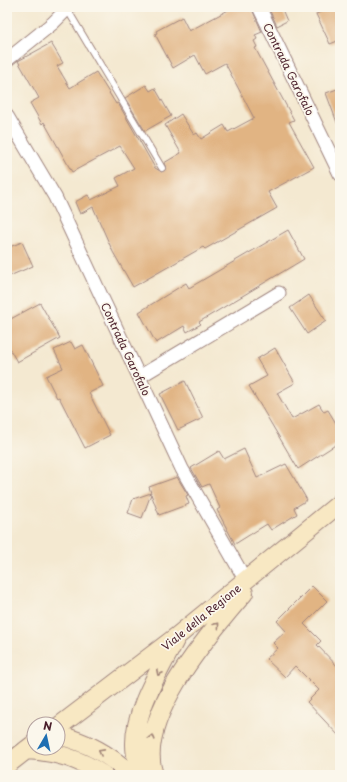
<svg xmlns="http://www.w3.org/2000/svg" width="347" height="782" viewBox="0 0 347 782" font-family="'Playpen Sans',sans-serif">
	<rect width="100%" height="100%" fill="#fbf7ec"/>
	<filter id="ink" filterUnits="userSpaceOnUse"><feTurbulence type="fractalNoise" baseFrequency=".025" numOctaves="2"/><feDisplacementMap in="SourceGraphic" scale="8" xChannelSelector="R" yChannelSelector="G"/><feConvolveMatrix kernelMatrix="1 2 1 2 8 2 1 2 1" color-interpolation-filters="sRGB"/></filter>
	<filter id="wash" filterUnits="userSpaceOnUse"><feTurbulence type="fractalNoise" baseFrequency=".012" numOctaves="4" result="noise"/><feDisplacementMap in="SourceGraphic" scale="16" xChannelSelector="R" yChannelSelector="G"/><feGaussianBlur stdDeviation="0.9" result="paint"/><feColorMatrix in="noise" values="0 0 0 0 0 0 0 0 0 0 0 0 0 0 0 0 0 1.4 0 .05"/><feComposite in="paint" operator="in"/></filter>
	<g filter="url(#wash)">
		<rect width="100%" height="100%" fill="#f4e9d1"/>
		<g id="blocks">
			<path fill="#e1b483" d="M234,7H251L262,32L255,35L257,39L254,41L257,47L255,48L294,120L289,122L314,167L268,192L277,208L205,249L203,247L133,287L113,252L93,207L80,214L75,202L88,195L91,200L120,186L116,178L134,168L120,146L72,172L44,122L42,124L30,103L39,98L18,61L51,43L63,63L57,66L70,88L96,72L116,104L118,103L155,168L162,172L166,168L164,163L181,153L165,125L181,114L194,135L197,133L201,139L224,125L228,132L254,118L225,63L205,74L195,55L173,68L155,34L157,33L156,31L182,17L189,31Z
				M268,7H281L287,21L277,26Z
				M332,7H340V40L330,44L316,14Z
				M146,85L150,91L155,88L171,116L145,131L125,98Z
				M340,88V128H339L326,93Z
				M288,230L304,259L199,322L201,324L187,332L184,326L156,343L139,312L186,283L189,288Z
				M22,242L33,266L7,277V248Z
				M309,295L326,321L307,334L290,308Z
				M40,303L60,338L17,362L7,344V321Z
				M71,342L75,349L83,345L103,386L89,393L110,435L85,448L59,397L57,398L46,376L63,368L54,350Z
				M275,348L295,383L277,393L292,419L319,404L324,412L328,410L340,430V442L298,469L249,386L267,376L257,359Z
				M185,381L203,418L178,430L160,394Z
				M244,449L257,478L286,464L307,500L294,508L297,514L271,530L267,524L235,544L217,510L220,508L209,484L202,487L191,468L219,451L224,459Z
				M177,477L188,495L186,496L189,504L159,515L151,494L142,518L128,513L133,499L151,493L149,487Z
				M312,586L327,601L304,624L321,641L317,645L340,669V737L307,702L319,690L295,666L285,677L266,659L278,648L273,643L286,631L277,621Z"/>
		</g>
	</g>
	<g filter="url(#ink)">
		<use href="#blocks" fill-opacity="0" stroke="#9f847e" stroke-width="1"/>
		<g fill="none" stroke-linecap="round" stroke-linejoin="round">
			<g stroke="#9f847e" stroke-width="8">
				<path id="lane" d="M67,9L162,168"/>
			</g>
			<g stroke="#9f847e" stroke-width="15">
				<path id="street" d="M259,7L340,174
					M7,60L53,23L69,7
					M7,116L55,197L182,469L246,581
					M139,377L279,293"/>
			</g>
			<g stroke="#9f847e" stroke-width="20">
				<path id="secondary" d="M58,727L176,637L340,503
					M58,735C89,743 108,754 132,775
					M26,750C54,751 80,759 103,775
					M7,765L34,744
					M140,775C138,765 135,755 135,745C134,711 160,670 175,640
					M154,775C134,719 210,633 244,593"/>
			</g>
			<use href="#lane" stroke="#fff" stroke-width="6"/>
			<use href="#street" stroke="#fff" stroke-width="13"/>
			<use href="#secondary" stroke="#f8e8c3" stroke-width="18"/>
		</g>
		<defs><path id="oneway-chevron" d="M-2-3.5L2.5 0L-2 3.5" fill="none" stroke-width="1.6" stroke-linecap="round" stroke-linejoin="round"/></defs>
		<g stroke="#a18477">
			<use href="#oneway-chevron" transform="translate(217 625) rotate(-51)"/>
			<use href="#oneway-chevron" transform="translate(159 673) rotate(116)"/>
			<use href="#oneway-chevron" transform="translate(152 737) rotate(-75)"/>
			<use href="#oneway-chevron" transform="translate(101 752) rotate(-152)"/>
		</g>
	</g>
	<g text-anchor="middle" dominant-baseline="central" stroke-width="3.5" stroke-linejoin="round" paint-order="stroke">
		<g font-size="11" fill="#4a1f2b" stroke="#fbf7ec">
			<text transform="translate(289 69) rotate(64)">Contrada Garofalo</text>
			<text transform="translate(126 349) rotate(65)">Contrada Garofalo</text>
			<text transform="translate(201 617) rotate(-39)">Viale della Regione</text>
		</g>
	</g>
	<rect width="347" height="782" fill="none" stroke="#fbf7ec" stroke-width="24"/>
	<g transform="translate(46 736) rotate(9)"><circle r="19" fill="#fbf7ec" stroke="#b4a19f"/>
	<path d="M0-3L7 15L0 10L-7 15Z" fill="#1f6fb2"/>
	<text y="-6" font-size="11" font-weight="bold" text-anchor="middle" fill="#4a1f2b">N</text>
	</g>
</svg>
